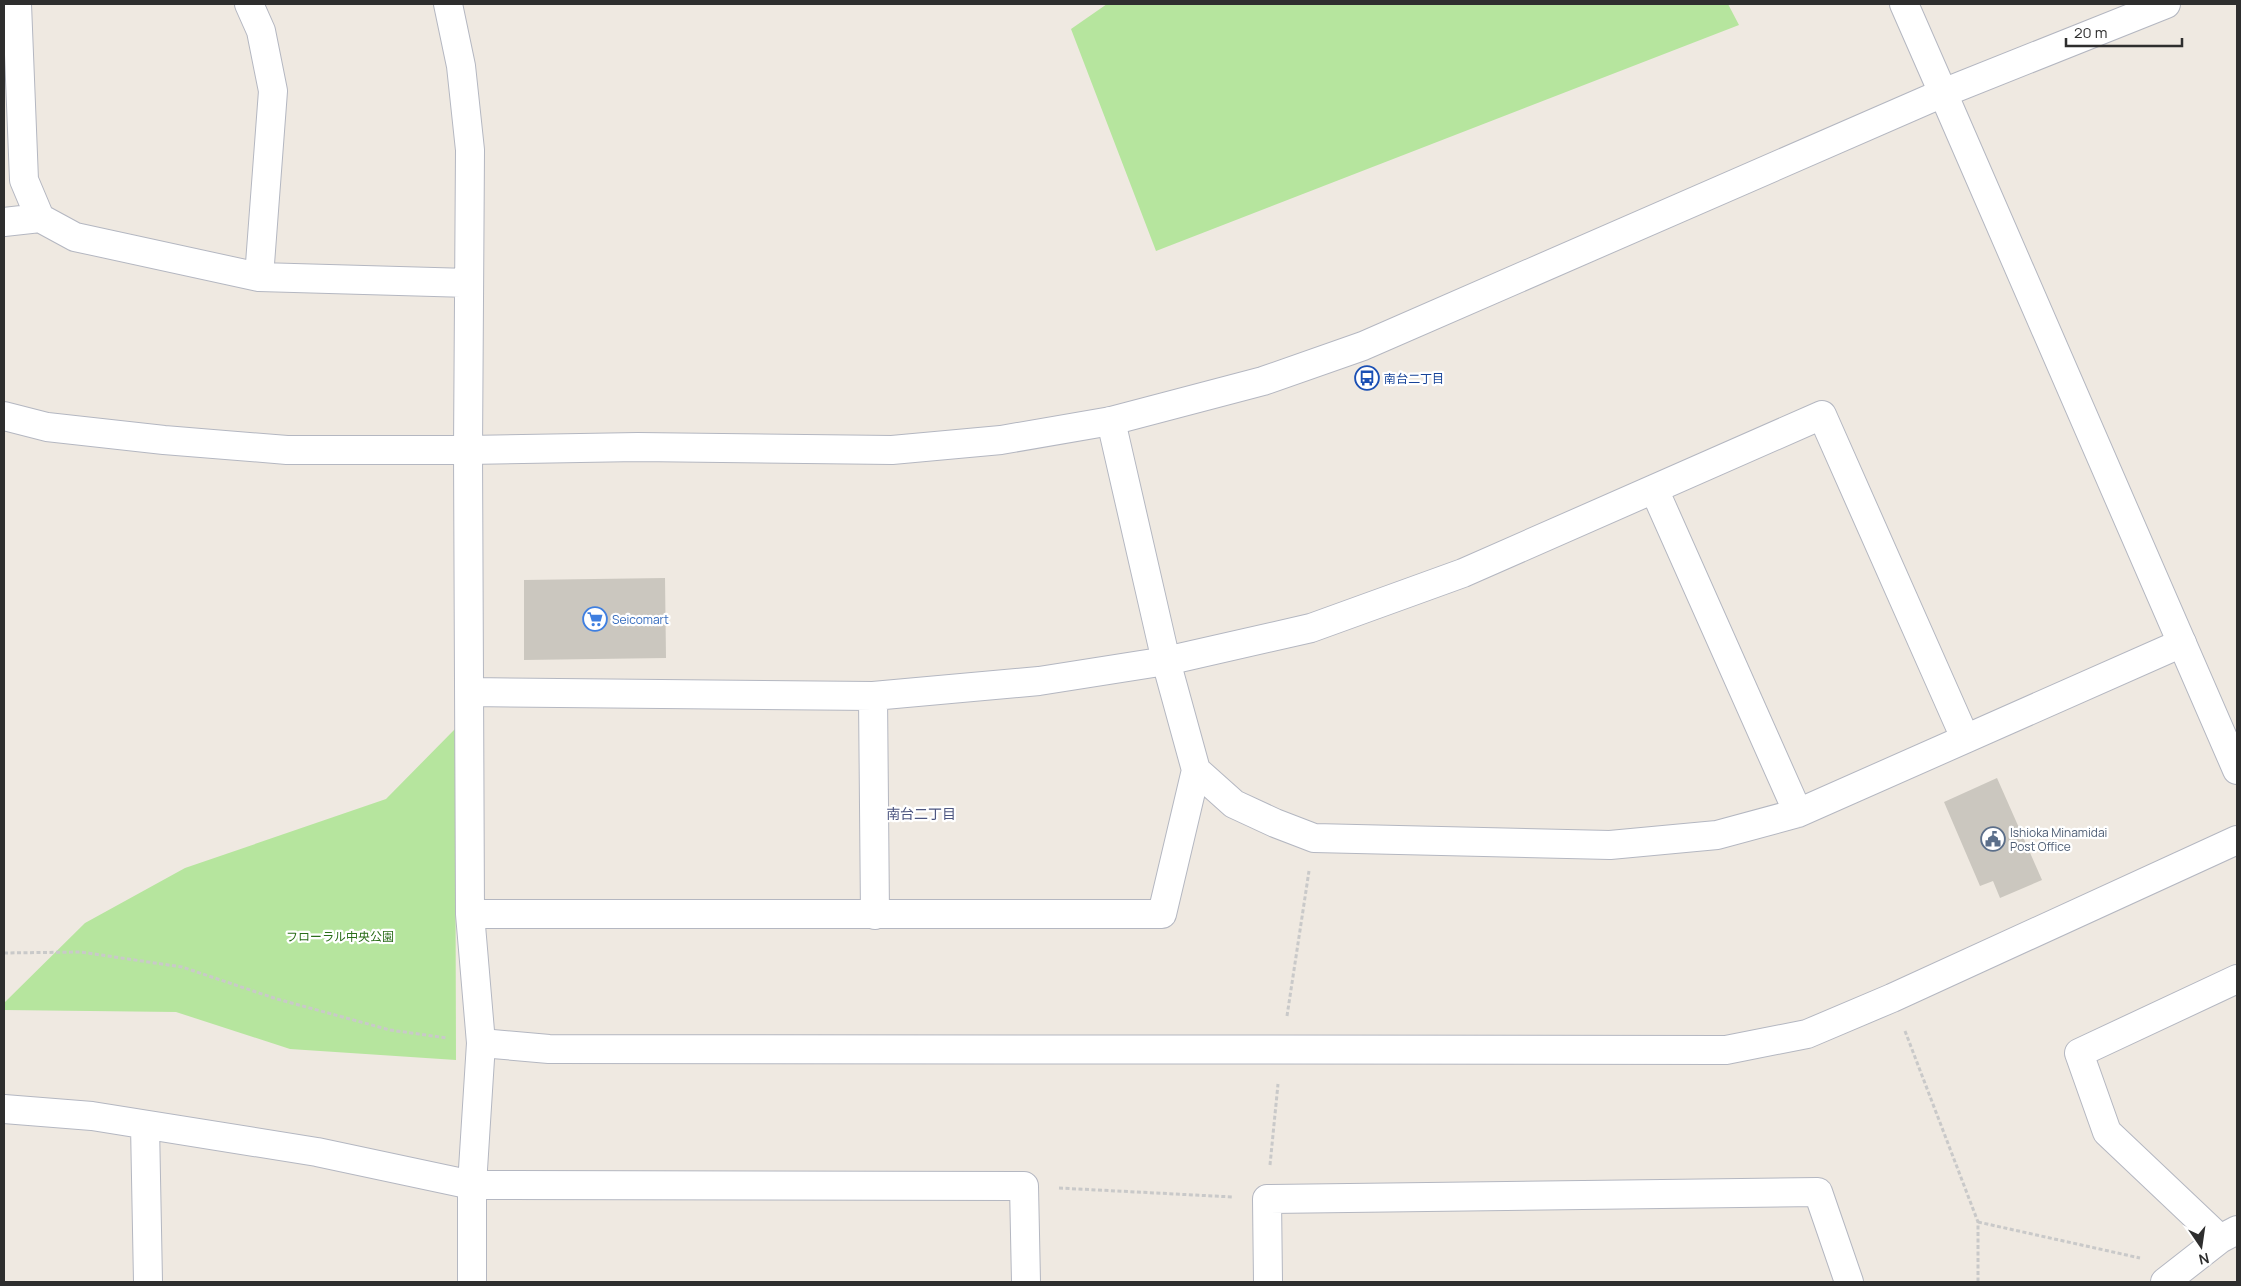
<svg xmlns="http://www.w3.org/2000/svg" width="2241" height="1286" viewBox="0 0 2241 1286" font-family="Manrope,'Noto Sans JP',sans-serif">
	<rect width="100%" height="100%" fill="#efe9e1"/>
	<path fill="#b6e59e" d="M1107,4H1728L1739,25L1156,251L1071,29Z
		M455,729L456,1060L290,1049L176,1012L4,1010V1003L85,923L185,868L386,799Z"/>
	<path fill="#cbc7bf" d="M665,578L666,658L524,660V580Z
		M1997,778L2042,880L2000,898L1993,881L1980,886L1944,802Z"/>
	<g fill="none" stroke-linecap="round" stroke-linejoin="round">
		<g stroke="#b4b7c1" stroke-width="30">
			<path id="pedestrian" d="M481,1043L549,1049L1726,1050L1807,1034L1892,998L2237,840"/>
		</g>
		<g stroke="#b4b7c1" stroke-width="30">
			<path id="minor" d="M17,4L24,180L40,218
				M249,4L261,31L273,91L259,277
				M448,4L461,66L470,150L468,450L470,914L481,1043L472,1185V1282
				M1904,4L1943,93L2166,4
				M4,222L40,218L75,237L259,277L469,283
				M1111,421L1166,661L1196,770L1234,804L1275,823L1314,838L1610,845L1717,835L1798,813L2182,643
				M1654,489L1798,813
				M470,692L873,696L1039,681L1166,661L1311,628L1463,573L1822,415L1965,738
				M873,696L875,915
				M470,914H1162L1196,770
				M4,1109L92,1116L317,1152L472,1185L1024,1186L1026,1282
				M145,1125L148,1282
				M2220,1239L2107,1132L2079,1053L2237,979
				M1268,1282L1267,1199L1818,1192L1849,1282
				M2165,1282L2220,1239L2237,1230"/>
		</g>
		<g stroke="#b4b7c1" stroke-width="30">
			<path id="tertiary" d="M4,416L47,427L164,440L287,450H468L638,447L892,450L1001,440L1111,421L1263,381L1363,346L1943,93L2237,770"/>
		</g>
		<path stroke="#c9c9c9" stroke-width="3" stroke-dasharray="4 2.5" stroke-linecap="butt" d="M4,953L81,952L182,967L277,999L390,1030L447,1038
			M1287,1016L1309,871
			M1905,1031L1978,1222V1282
			M1270,1165L1278,1084
			M1059,1188L1233,1197
			M1978,1222L2140,1258"/>
		<use href="#pedestrian" stroke="#fff" stroke-width="28"/>
		<use href="#minor" stroke="#fff" stroke-width="28"/>
		<use href="#tertiary" stroke="#fff" stroke-width="28"/>
	</g>
	<defs>
		<g id="bus-ring" transform="scale(1.25)"><circle r="9.5" fill="#fff" stroke="#1a4fb4" stroke-width="1.5"/><path d="M-5-6H5V4H4V6H2V4H-2V6H-4V4H-5ZM-3.5-4V0h7V-4ZM-3.5 1.2v1.5H-2V1.2ZM2 1.2v1.5H3.5V1.2Z" fill="#1a4fb4"/></g>
		<g id="supermarket-ring" transform="scale(1.25)"><circle r="9.5" fill="#fff" stroke="#3f7fe0" stroke-width="1.5"/><path d="M-6-5.5h2.5l.6 2H6L4.5 2H-2.5L-4.4-4H-6ZM-1.5 3.2a1.3 1.3 0 1 0 .1 0ZM3 3.2a1.3 1.3 0 1 0 .1 0Z" fill="#3f7fe0"/></g>
		<g id="civic-ring" transform="scale(1.25)"><circle r="9.5" fill="#fff" stroke="#5c6f8a" stroke-width="1.5"/><path d="M-.6-6.5H3V-4.5H.6V-3L4-1V1h2V6H-6V1h2V-1L-.6-3ZM-1.2 2.5V6h2.4V2.5Z" fill="#5c6f8a"/></g>
	</defs>
	<g fill-rule="evenodd">
		<use href="#bus-ring" x="1367" y="378"/>
		<use href="#supermarket-ring" x="595" y="619"/>
		<use href="#civic-ring" x="1993" y="839"/>
	</g>
	<g text-anchor="middle" dominant-baseline="central" stroke-width="4.5" stroke-linejoin="round" paint-order="stroke">
		<g font-size="12" fill="#164399" stroke="#fff" text-anchor="start">
			<text x="1384" y="378">南台二丁目</text>
		</g>
		<g font-size="12" fill="#366cbe" stroke="#fff" text-anchor="start">
			<text x="612" y="619">Seicomart</text>
		</g>
		<g font-size="12" fill="#4e5e75" stroke="#fff" text-anchor="start">
			<text x="2010" y="832">Ishioka Minamidai<tspan x="2010" dy="14">Post Office</tspan></text>
		</g>
		<g font-size="12" fill="#2c6e1b" stroke="#fff">
			<text x="340" y="936">フローラル中央公園</text>
		</g>
		<g font-size="14" fill="#4d5680" stroke="#fff">
			<text x="921" y="813">南台二丁目</text>
		</g>
	</g>
	<rect width="2241" height="1286" fill="none" stroke="#2e2e2e" stroke-width="10"/>
	<g transform="translate(2201 1246) rotate(167)" stroke="#ffffff" stroke-width="4" paint-order="stroke">
	<path d="M0-4L9 19L0 12L-9 19Z" fill="#2e2e2e"/>
	<text y="-8" font-size="14" font-weight="bold" text-anchor="middle" fill="#2e2e2e">N</text>
	</g>
	<path d="M2066 38v8h116v-8" fill="none" stroke="#2e2e2e" stroke-width="2.5"/>
	<text x="2074" y="38" font-size="15" fill="#2e2e2e" stroke="#ffffff" stroke-width="4" paint-order="stroke">20 m</text>
</svg>
